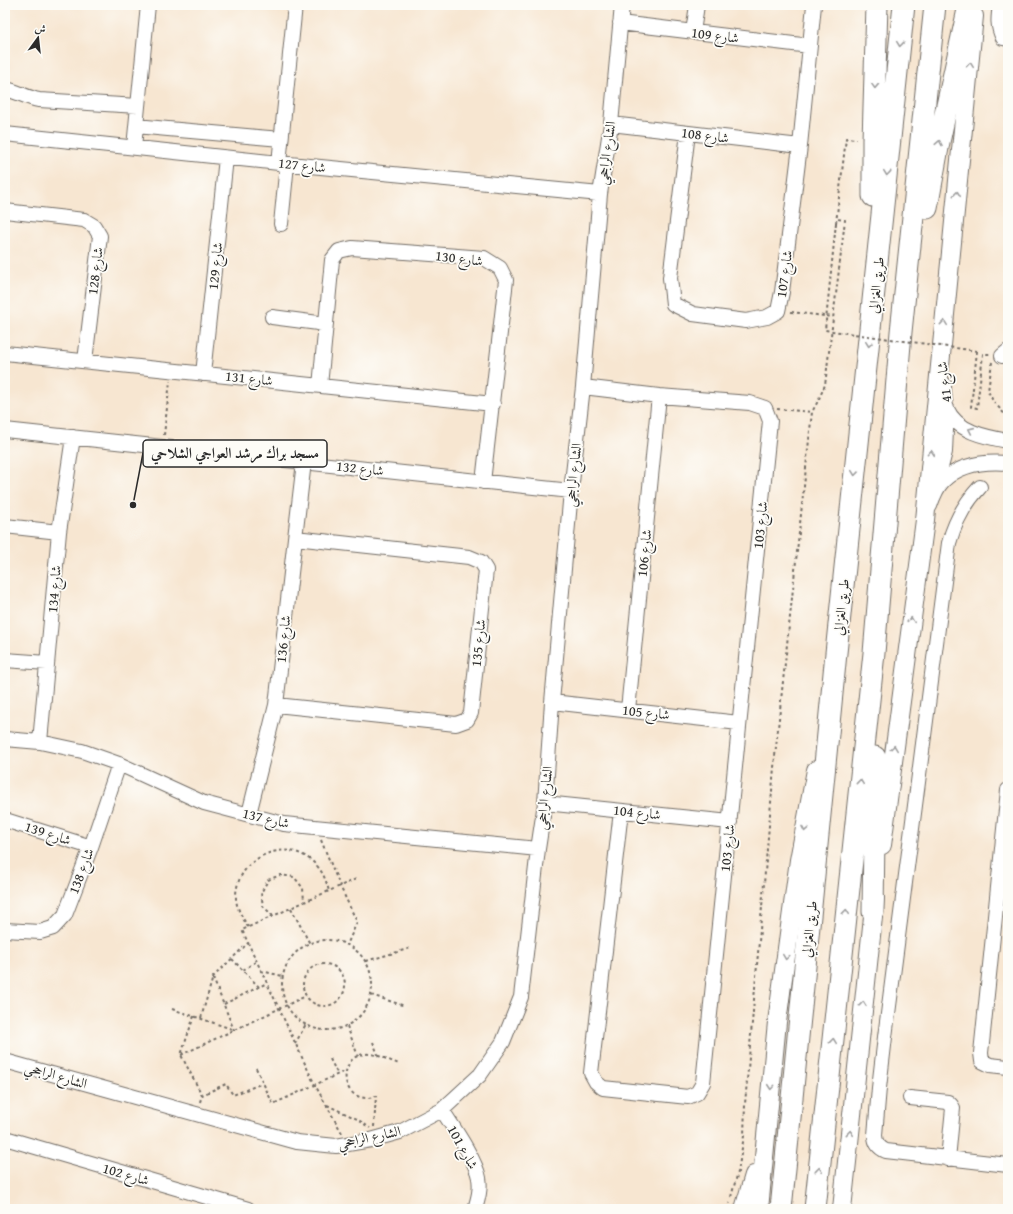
<svg xmlns="http://www.w3.org/2000/svg" width="1013" height="1214" viewBox="0 0 1013 1214" font-family="'Gentium Book Plus',Amiri,serif">
	<rect width="100%" height="100%" fill="#fdfcf7"/>
	<filter id="ink" filterUnits="userSpaceOnUse"><feTurbulence type="fractalNoise" baseFrequency=".025" numOctaves="2"/><feDisplacementMap in="SourceGraphic" scale="8" xChannelSelector="R" yChannelSelector="G"/><feConvolveMatrix kernelMatrix="1 2 1 2 8 2 1 2 1" color-interpolation-filters="sRGB"/></filter>
	<filter id="wash" filterUnits="userSpaceOnUse"><feTurbulence type="fractalNoise" baseFrequency=".012" numOctaves="4" result="noise"/><feDisplacementMap in="SourceGraphic" scale="16" xChannelSelector="R" yChannelSelector="G"/><feGaussianBlur stdDeviation="0.9" result="paint"/><feColorMatrix in="noise" values="0 0 0 0 0 0 0 0 0 0 0 0 0 0 0 0 0 1.4 0 .05"/><feComposite in="paint" operator="in"/></filter>
	<g filter="url(#wash)">
		<rect width="100%" height="100%" fill="#f7e6d1"/>
	</g>
	<g filter="url(#ink)">
		<g fill="none" stroke-linecap="round" stroke-linejoin="round">
			<g stroke="#726c65" stroke-width="16">
				<path id="minor" d="M1000,5C998,18 997,26 1003,38L1008,39
					M620,23L810,46
					M693,32L697,5
					M5,89C17,91 27,98 39,100L138,106
					M611,124L800,146
					M136,126L168,129L281,139
					M688,133L670,278L673,304L693,314L746,321L767,317L778,311L782,292L800,146L814,5
					M5,134L279,163L600,194
					M134,147L148,5
					M279,163L295,5
					M5,211L84,220L94,226L100,236L85,361
					M281,224L287,164
					M272,317L326,324
					M5,353L493,404
					M1002,356L1008,351
					M203,374L226,158
					M944,384C944,391 944,401 947,409C957,432 986,437 1008,441
					M320,386L332,260L339,251L352,248L484,258L500,268L506,280L483,482
					M583,387L659,396L750,403L765,408L770,421L703,1083L697,1093L688,1097L603,1088L596,1082L591,1073L621,811
					M5,430L571,491
					M936,487L945,452L947,408
					M980,487C964,504 955,521 949,543L885,1037L879,1088L875,1135C875,1143 879,1148 886,1151L1008,1165
					M930,506C933,497 936,488 943,481C960,464 985,461 1008,463
					M5,526L59,532
					M5,660L47,663
					M552,702L739,723
					M276,705L456,724L467,720L471,713L486,570L481,562L469,557L295,538
					M628,710L659,396
					M5,739L40,742L82,751L119,764L204,803L284,824L538,849
					M40,742L59,532L73,437
					M1008,790L981,1053L982,1061L990,1065L1008,1067
					M545,803L730,822
					M249,814L276,705L295,538L304,462
					M5,820L91,847
					M5,930L40,932L53,928L65,915L91,847L119,764
					M5,1061L297,1142L336,1146L371,1140L400,1132L442,1110L480,1075L503,1042L521,997L538,849L545,803L552,702L571,491L583,387L600,194L611,124L622,5
					M910,1098L948,1102L951,1105L953,1108L948,1159
					M442,1110C453,1127 476,1160 479,1178C481,1189 478,1199 475,1209
					M5,1138L248,1209"/>
			</g>
			<g stroke="#726c65" stroke-width="20">
				<path id="major" d="M882,845L925,520L974,16
					M744,1209L754,1175
					M759,1209L777,1022L799,860L816,770
					M842,1209L875,898"/>
			</g>
			<g stroke="#726c65" stroke-width="23">
				<path id="highway" d="M873,196V140L877,5
					M927,208L939,142L969,5
					M873,912L875,757
					M781,1209L836,653L904,5
					M815,1209L874,653L901,332L935,5"/>
			</g>
			<path stroke="#726c65" stroke-width="2" stroke-dasharray="3 3" stroke-linecap="butt" d="M836,223L846,138L857,139
				M791,312L833,317
				M977,351L971,407L977,408L983,354H991
				M992,362L988,391L993,401L1008,418
				M777,409L812,412
				M164,435L170,381
				M321,840L340,886L357,922L347,945
				M291,908L310,944
				M273,916L263,906L261,893L268,880L280,875L294,877L303,888L304,901
				M248,927C243,918 237,910 236,899C234,858 287,834 315,864C323,871 326,881 329,891
				M282 985a45 45 0 1 1 90 0a45 45 0 1 1-90 0Z
				M232,959L259,987
				M366,961L411,948
				M303 985a21 21 0 1 1 42 0a21 21 0 1 1-42 0Z
				M243,970L257,961
				M261,971L283,976
				M213,978L234,1030
				M371,995L405,1006
				M224,1004L267,983
				M172,1009L235,1030
				M194,1016L181,1055L202,1095
				M201,1018L213,977L248,943
				M347,1026L358,1056
				M373,1042L379,1057
				M295,1044L306,1024
				M181,1055L306,996
				M330,1059L338,1075
				M256,1068L273,1104L345,1071
				M200,1102L202,1095L226,1084L233,1095L263,1083
				M327,1105L357,1119L370,1128
				M374,1127L376,1096C373,1097 370,1098 367,1098C337,1098 339,1051 370,1054C380,1055 390,1061 399,1064
				M342,1133L315,1085L242,930L304,902L356,879
				M731,1197L738,1172L744,1136L745,1104L775,756L812,412L818,401L825,385L845,220L837,219
				M727,1209L730,1203"/>
			<use href="#minor" stroke="#fff" stroke-width="14"/>
			<use href="#major" stroke="#fff" stroke-width="18"/>
			<use href="#highway" stroke="#fff" stroke-width="21"/>
			<path stroke="#726c65" stroke-width="2" stroke-dasharray="3 3" stroke-linecap="butt" d="M836,223L825,330L977,351"/>
		</g>
		<defs><path id="oneway-chevron" d="M-2-3.5L2.5 0L-2 3.5" fill="none" stroke-width="1.6" stroke-linecap="round" stroke-linejoin="round"/></defs>
		<g stroke="#a0a0a0">
			<use href="#oneway-chevron" transform="translate(900 44) rotate(96)"/>
			<use href="#oneway-chevron" transform="translate(970 65) rotate(-84)"/>
			<use href="#oneway-chevron" transform="translate(875 86) rotate(92)"/>
			<use href="#oneway-chevron" transform="translate(939 143) rotate(-79)"/>
			<use href="#oneway-chevron" transform="translate(887 173) rotate(96)"/>
			<use href="#oneway-chevron" transform="translate(957 194) rotate(-84)"/>
			<use href="#oneway-chevron" transform="translate(944 323) rotate(-84)"/>
			<use href="#oneway-chevron" transform="translate(869 344) rotate(96)"/>
			<use href="#oneway-chevron" transform="translate(971 430) rotate(-156)"/>
			<use href="#oneway-chevron" transform="translate(931 453) rotate(-85)"/>
			<use href="#oneway-chevron" transform="translate(855 473) rotate(96)"/>
			<use href="#oneway-chevron" transform="translate(911 620) rotate(-82)"/>
			<use href="#oneway-chevron" transform="translate(894 748) rotate(-82)"/>
			<use href="#oneway-chevron" transform="translate(860 782) rotate(-84)"/>
			<use href="#oneway-chevron" transform="translate(805 829) rotate(101)"/>
			<use href="#oneway-chevron" transform="translate(846 912) rotate(-84)"/>
			<use href="#oneway-chevron" transform="translate(786 957) rotate(98)"/>
			<use href="#oneway-chevron" transform="translate(863 1004) rotate(-84)"/>
			<use href="#oneway-chevron" transform="translate(833 1041) rotate(-84)"/>
			<use href="#oneway-chevron" transform="translate(771 1087) rotate(95)"/>
			<use href="#oneway-chevron" transform="translate(850 1133) rotate(-84)"/>
			<use href="#oneway-chevron" transform="translate(819 1170) rotate(-84)"/>
		</g>
	</g>
	<g text-anchor="middle" dominant-baseline="central" stroke-width="3.5" stroke-linejoin="round" paint-order="stroke">
		<g font-size="14" fill="#2b2b2b" stroke="#fdfcf7">
			<text transform="translate(715 35) rotate(7)">شارع 109</text>
			<text transform="translate(705 135) rotate(7)">شارع 108</text>
			<text transform="translate(606 153) rotate(-82)">الشارع الراجحي</text>
			<text transform="translate(302 165) rotate(6)">شارع 127</text>
			<text transform="translate(459 258) rotate(7)">شارع 130</text>
			<text transform="translate(215 266) rotate(-84)">شارع 129</text>
			<text transform="translate(95 271) rotate(-83)">شارع 128</text>
			<text transform="translate(784 274) rotate(-82)">شارع 107</text>
			<text transform="translate(876 285) rotate(-84)">طريق الغزالي</text>
			<text transform="translate(249 378) rotate(6)">شارع 131</text>
			<text transform="translate(944 382) rotate(-97)">شارع 41</text>
			<text transform="translate(360 468) rotate(6)">شارع 132</text>
			<text transform="translate(573 475) rotate(-84)">الشارع الراجحي</text>
			<text transform="translate(760 525) rotate(-84)">شارع 103</text>
			<text transform="translate(644 553) rotate(-84)">شارع 106</text>
			<text transform="translate(54 589) rotate(-85)">شارع 134</text>
			<text transform="translate(841 607) rotate(-84)">طريق الغزالي</text>
			<text transform="translate(283 639) rotate(-84)">شارع 136</text>
			<text transform="translate(478 643) rotate(-84)">شارع 135</text>
			<text transform="translate(646 712) rotate(6)">شارع 105</text>
			<text transform="translate(544 798) rotate(-84)">الشارع الراجحي</text>
			<text transform="translate(637 812) rotate(6)">شارع 104</text>
			<text transform="translate(266 818) rotate(13)">شارع 137</text>
			<text transform="translate(48 833) rotate(18)">شارع 139</text>
			<text transform="translate(727 848) rotate(-84)">شارع 103</text>
			<text transform="translate(81 871) rotate(-69)">شارع 138</text>
			<text transform="translate(809 929) rotate(-84)">طريق الغزالي</text>
			<text transform="translate(56 1075) rotate(16)">الشارع الراجحي</text>
			<text transform="translate(369 1137) rotate(-12)">الشارع الراجحي</text>
			<text transform="translate(463 1147) rotate(61)">شارع 101</text>
			<text transform="translate(126 1174) rotate(16)">شارع 102</text>
		</g>
	</g>
	<path fill="none" stroke="#2b2b2b" stroke-width="1.5" d="M133 505L143 453"/>
	<circle fill="#2b2b2b" stroke="#fdfcf7" stroke-width="1.5" cx="133" cy="505" r="4"/>
	<rect fill="#fdfcf7" stroke="#2b2b2b" stroke-width="1.5" x="143" y="440" width="184" height="27" rx="4"/>
	<g font-size="15" text-anchor="middle" font-weight="bold" fill="#2b2b2b">
		<text x="235" y="458">مسجد براك مرشد العواجي الشلاحي</text>
	</g>
	<rect width="1013" height="1214" fill="none" stroke="#fdfcf7" stroke-width="20"/>
	<g transform="translate(38 38) rotate(15)" stroke="#fdfcf7" stroke-width="3" paint-order="stroke">
	<path d="M0-3L7 15L0 10L-7 15Z" fill="#2b2b2b"/>
	<text y="-6" font-size="11" font-weight="bold" text-anchor="middle" fill="#2b2b2b">ش</text>
	</g>
</svg>
